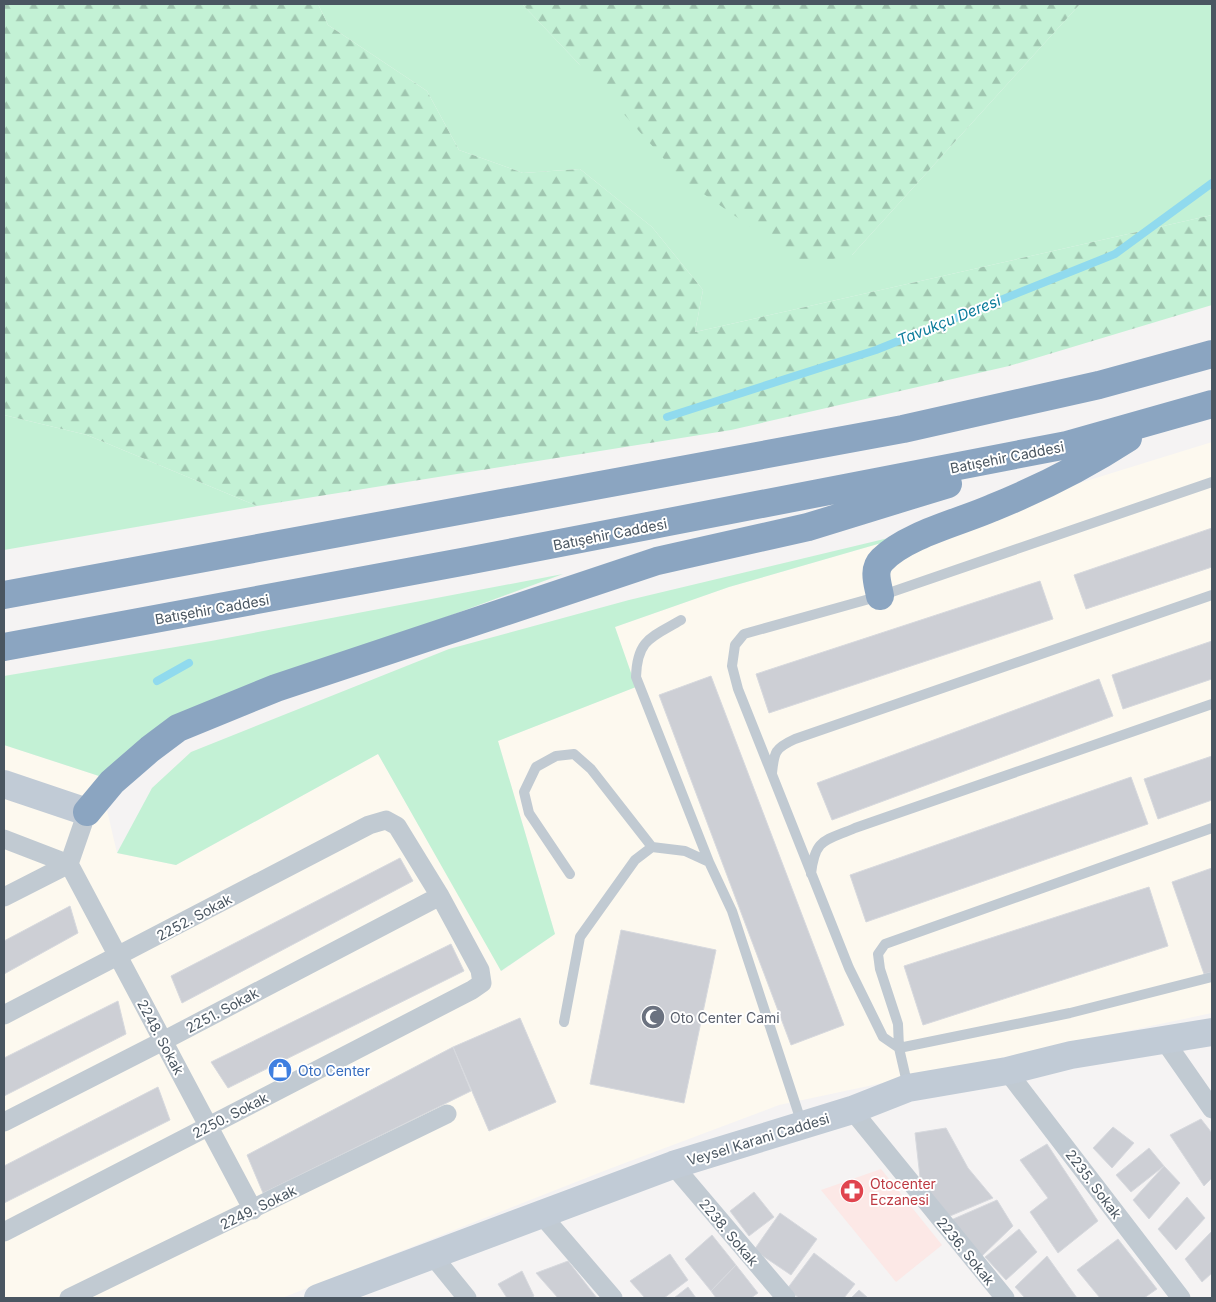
<svg xmlns="http://www.w3.org/2000/svg" width="1216" height="1302" viewBox="0 0 1216 1302" font-family="Inter,sans-serif">
	<defs>
		<pattern id="forest-firs" width="22" height="20" patternUnits="userSpaceOnUse" patternTransform="scale(1.25)"><rect width="22" height="20" fill="#c3f1d5"/><path d="M5 1l3.5 6h-7zM16 11l3.5 6h-7z" fill="#a0c6b0"/></pattern>
	</defs>
	<rect width="100%" height="100%" fill="#f5f3f3"/>
	<path fill="#fdf9ef" d="M1212,442V1013L779,1105L609,1169L282,1298H4V745L99,776L117,853L176,865L378,754L502,971L555,934L498,741L635,687L615,627L729,587L947,524Z"/>
	<path fill="#fce8e6" d="M881,1169L942,1245L896,1282L821,1190Z"/>
	<path fill="#c3f1d5" d="M318,4H522L579,64L852,255L1080,4H1212V215L695,332L703,290L652,227L580,169L523,173L459,150L427,91L328,25Z
		M4,415L87,435L257,506L4,550Z
		M947,524L729,587L615,627L636,687L498,741L555,934L501,971L378,754L176,865L117,853L152,788L191,752L449,649L629,600Z
		M563,574L173,718L99,776L4,745V676L211,641Z"/>
	<path fill="url(#forest-firs)" d="M4,4H318L328,25L427,91L459,150L523,173L580,169L652,227L703,290L695,332L1212,215V305L1009,366L731,430L257,506L87,435L4,415Z
		M522,4H1080L852,255L805,265L681,178L579,64Z"/>
	<g fill="none" stroke-linecap="round" stroke-linejoin="round">
		<path stroke="#90daee" stroke-width="8" d="M667,417L876,350L1115,254L1212,183
			M157,681L189,663"/>
	</g>
	<path fill="#cdcfd5" stroke="#d7d9de" d="M1212,528V567L1086,609L1074,575Z
		M1040,581L1053,619L769,713L756,674Z
		M1212,641V679L1123,709L1112,675Z
		M711,676L844,1025L791,1045L659,695Z
		M1099,679L1113,716L832,820L817,783Z
		M1212,756V800L1158,819L1144,779Z
		M1131,777L1148,824L866,922L850,875Z
		M400,858L413,881L182,1003L171,976Z
		M1212,868V972L1204,974L1172,882Z
		M1149,887L1168,946L923,1025L904,966Z
		M70,906L78,933L4,974V941Z
		M621,930L716,950L684,1103L590,1084Z
		M451,944L464,971L228,1088L211,1062Z
		M118,1001L126,1034L4,1096V1058Z
		M520,1018L556,1102L489,1131L453,1047Z
		M453,1047L471,1091L263,1193L247,1155Z
		M158,1087L170,1120L4,1203V1166Z
		M1201,1119L1212,1133V1178L1204,1186L1170,1135Z
		M1113,1127L1134,1143L1112,1168L1093,1148Z
		M946,1128L968,1168L993,1198L950,1216L921,1186L915,1133Z
		M1047,1144L1098,1221L1058,1253L1030,1212L1048,1198L1020,1160Z
		M1149,1148L1164,1166L1131,1192L1116,1175Z
		M1164,1166L1180,1183L1149,1219L1133,1200Z
		M754,1192L774,1217L749,1236L730,1211Z
		M1187,1197L1205,1218L1176,1250L1158,1229Z
		M997,1200L1013,1226L982,1256L951,1220Z
		M780,1213L817,1239L791,1275L754,1250Z
		M1019,1229L1037,1252L1006,1280L985,1257Z
		M1212,1231V1273L1202,1282L1185,1259Z
		M712,1235L736,1265L711,1291L685,1259Z
		M1118,1239L1157,1289L1144,1298H1100L1077,1270Z
		M814,1253L855,1284L844,1298H799L787,1289Z
		M670,1254L688,1280L664,1298H645L630,1281Z
		M1047,1256L1077,1298H1025L1015,1287Z
		M568,1261L597,1298H558L536,1273Z
		M736,1265L758,1293L751,1298H716L711,1291Z
		M522,1271L534,1296L531,1298H507L498,1284Z
		M688,1287L696,1298H674Z
		M859,1290L868,1298H851Z"/>
	<g fill="none" stroke-linecap="round" stroke-linejoin="round">
		<path stroke="#c1cad2" stroke-width="10" d="M1212,482L880,596L744,634L735,645L732,666L738,689L849,968L883,1037L899,1048L1070,1013L1212,977
			M681,620C652,637 637,639 636,677L709,862
			M772,773C774,752 775,748 795,739L1212,595
			M570,874L529,813L524,792L536,767L556,756L574,754L591,769L652,847
			M811,874C815,838 825,841 855,828L1212,704
			M564,1022L580,937L635,860L652,847L685,851L709,862L732,911L802,1124
			M908,1087L899,1048L898,1024L880,969L878,954L885,944L1212,828"/>
		<path stroke="#c1cad2" stroke-width="19" d="M4,839L69,864
			M69,864L253,1210
			M69,864L87,812
			M4,897L69,864
			M4,1015L369,825L386,820L397,826L440,896L480,970L482,983L472,990L4,1232
			M1164,1040L1212,1109
			M1007,1071L1181,1298
			M852,1110L1005,1298
			M4,1122L163,1041L440,896
			M673,1165L786,1298
			M540,1213L613,1298
			M432,1255L467,1298
			M69,1298L447,1114"/>
		<path stroke="#c1cbd6" stroke-width="28" d="M4,784L87,812
			M318,1298L673,1165L852,1110L908,1088L1007,1071L1071,1055L1212,1032"/>
		<path stroke="#8ba5c1" stroke-width="28" d="M4,595L903,429L1099,385L1212,354
			M880,596C878,584 872,570 882,560C906,535 960,522 992,508C1039,489 1085,466 1128,438
			M4,647L467,561L1067,445L1212,404
			M87,812L112,782L150,749L178,728L276,688L657,561L808,527L948,484"/>
	</g>
	<defs>
		<g id="mosque-disc" transform="scale(1.25)"><circle r="9.5" fill="#6b7280" stroke="#fff"/><path d="M3.5-4.9A6 6 0 1 0 3.5 4.9A5 5 0 1 1 3.5-4.9Z" fill="#fff"/></g>
		<g id="shop-disc" transform="scale(1.25)"><circle r="9.5" fill="#3f7fe0" stroke="#fff"/><path d="M-5-2.5h2.3a2.7 3.5 0 0 1 5.4 0H5L5.5 6h-11ZM-1.5-2.5h3a1.5 2.3 0 0 0-3 0Z" fill="#fff"/></g>
		<g id="pharmacy-disc" transform="scale(1.25)"><circle r="9.5" fill="#e0444e" stroke="#fff"/><path d="M-2-6h4v4h4v4h-4v4h-4v-4h-4v-4h4Z" fill="#fff"/></g>
	</defs>
	<g fill-rule="evenodd">
		<use href="#mosque-disc" x="653" y="1017"/>
		<use href="#shop-disc" x="280" y="1070"/>
		<use href="#pharmacy-disc" x="852" y="1191"/>
	</g>
	<g text-anchor="middle" dominant-baseline="central" stroke-width="4" stroke-linejoin="round" paint-order="stroke">
		<g font-size="14" fill="#4a5661" stroke="#fff">
			<text transform="translate(1007 457) rotate(-11)">Batışehir Caddesi</text>
			<text transform="translate(610 534) rotate(-11)">Batışehir Caddesi</text>
			<text transform="translate(212 609) rotate(-10)">Batışehir Caddesi</text>
			<text transform="translate(194 917) rotate(-28)">2252. Sokak</text>
			<text transform="translate(222 1010) rotate(-28)">2251. Sokak</text>
			<text transform="translate(161 1037) rotate(62)">2248. Sokak</text>
			<text transform="translate(230 1115) rotate(-27)">2250. Sokak</text>
			<text transform="translate(758 1139) rotate(-17)">Veysel Karani Caddesi</text>
			<text transform="translate(1094 1184) rotate(53)">2235. Sokak</text>
			<text transform="translate(258 1207) rotate(-26)">2249. Sokak</text>
			<text transform="translate(729 1232) rotate(50)">2238. Sokak</text>
			<text transform="translate(966 1251) rotate(51)">2236. Sokak</text>
		</g>
		<g font-size="14" fill="#5b616d" stroke="#fff" text-anchor="start">
			<text x="670" y="1017">Oto Center Cami</text>
		</g>
		<g font-size="14" fill="#366cbe" stroke="#fff" text-anchor="start">
			<text x="298" y="1070">Oto Center</text>
		</g>
		<g font-size="14" fill="#be3a42" stroke="#fff" text-anchor="start">
			<text x="870" y="1183">Otocenter<tspan x="870" dy="16">Eczanesi</tspan></text>
		</g>
		<g font-size="15" font-style="italic" fill="#0c7c9b" stroke="#fff">
			<text transform="translate(949 320) rotate(-22)">Tavukçu Deresi</text>
		</g>
	</g>
	<rect width="1216" height="1302" fill="none" stroke="#4a5661" stroke-width="10"/>
</svg>
